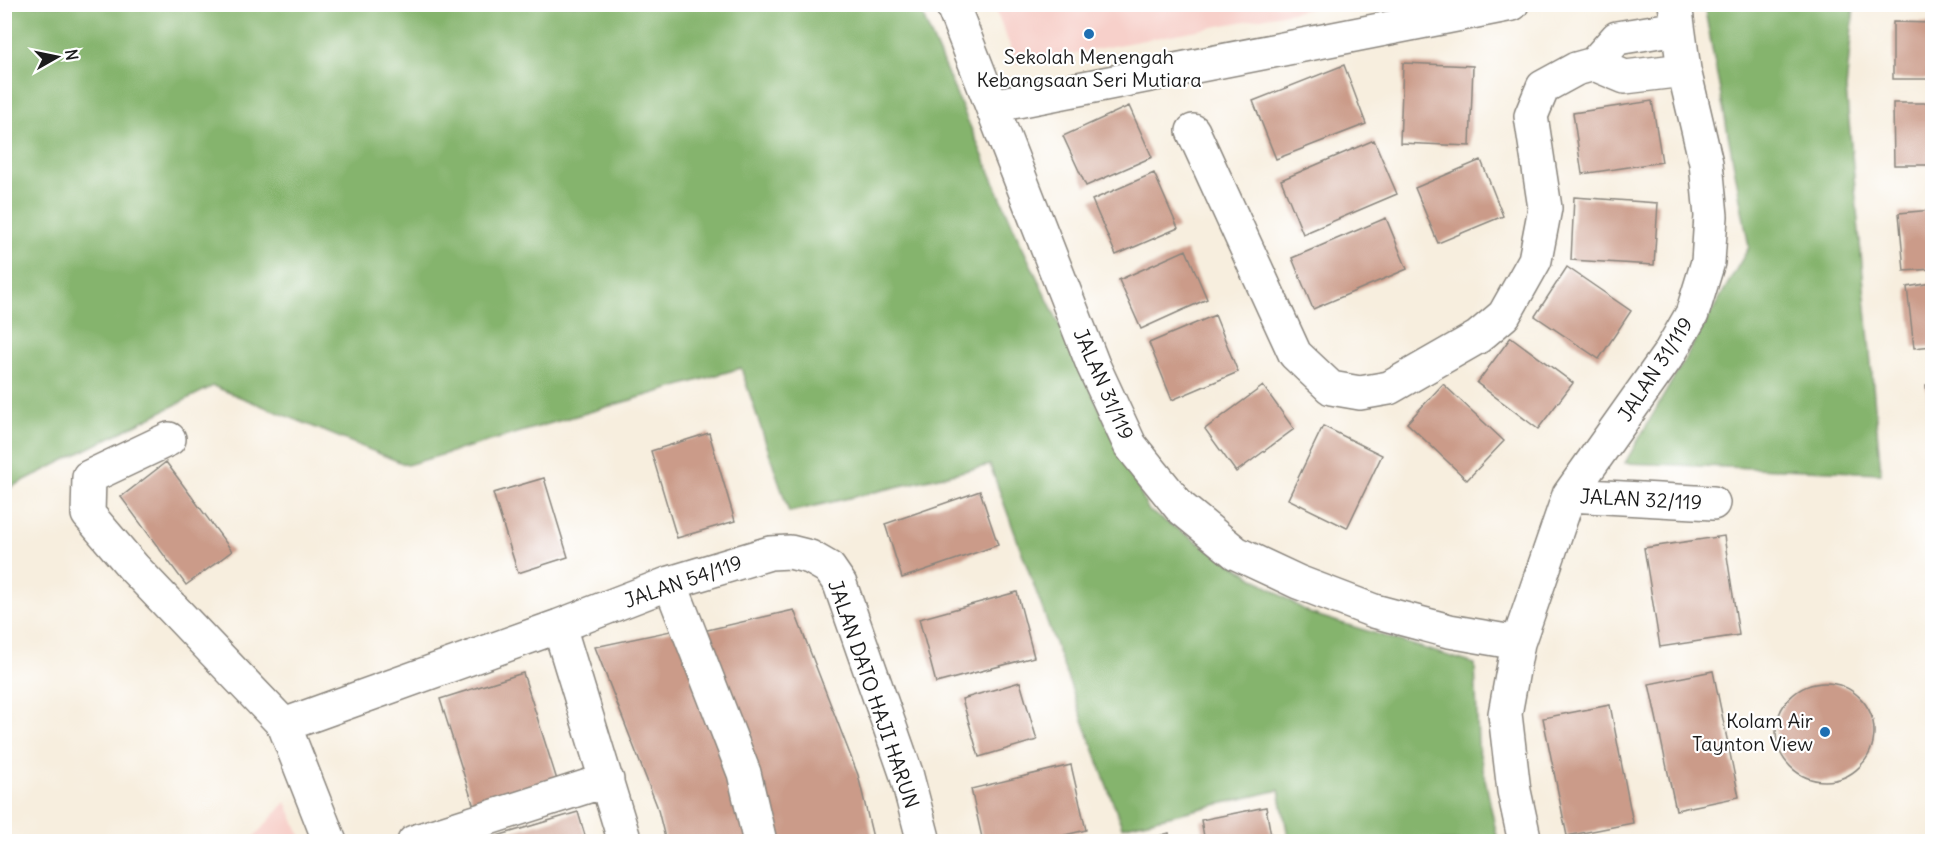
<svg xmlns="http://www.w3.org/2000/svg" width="1937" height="846" viewBox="0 0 1937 846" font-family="Delius,sans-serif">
	<rect width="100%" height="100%" fill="#fff"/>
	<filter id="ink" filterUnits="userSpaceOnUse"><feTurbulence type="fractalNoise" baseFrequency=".0167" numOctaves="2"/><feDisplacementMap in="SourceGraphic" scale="12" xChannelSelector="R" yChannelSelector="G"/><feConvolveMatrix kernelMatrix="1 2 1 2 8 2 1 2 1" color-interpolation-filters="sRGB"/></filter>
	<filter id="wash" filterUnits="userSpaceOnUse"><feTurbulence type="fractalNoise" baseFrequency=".008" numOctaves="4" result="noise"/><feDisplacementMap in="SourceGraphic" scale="24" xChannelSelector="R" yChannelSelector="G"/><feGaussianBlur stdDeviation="1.35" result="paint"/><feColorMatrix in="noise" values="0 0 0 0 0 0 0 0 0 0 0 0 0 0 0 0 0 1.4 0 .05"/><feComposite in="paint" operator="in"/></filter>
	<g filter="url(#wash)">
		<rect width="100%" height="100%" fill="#f7eede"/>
		<path fill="#f7d0ca" d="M994,5H1330L1017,64Z
			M286,802L303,841H250Z"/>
		<path fill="#85b46d" stroke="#506844" stroke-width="1.5" d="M5,5H918L1019,240L1149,511L1309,613L1475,664L1478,745L1498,841H1289L1279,790L1122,827L990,465L789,512L741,368L407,465L213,386L5,490Z
			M1704,5H1854L1846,89L1881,473L1625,463L1749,247Z"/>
		<g id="blocks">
			<path fill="#cb9b89" d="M1893,22L1932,23V79H1893Z
				M1403,63L1473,66L1470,146L1400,143Z
				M1344,65L1366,124L1276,159L1253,101Z
				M1652,101L1662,162L1582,174L1573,113Z
				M1893,103H1932V165H1894Z
				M1129,106L1152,157L1086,186L1063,136Z
				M1374,140L1397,194L1303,234L1281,180Z
				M1481,160L1503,216L1438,243L1415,188Z
				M1154,173L1178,228L1116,255L1092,200Z
				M1574,197L1658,203L1654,265L1571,260Z
				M1932,210V269L1904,271L1899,213Z
				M1386,218L1407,269L1313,309L1292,258Z
				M1186,250L1207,299L1141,329L1119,280Z
				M1567,267L1631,311L1599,359L1535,316Z
				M1932,283V346L1914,348L1907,287Z
				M1215,315L1238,372L1172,400L1149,343Z
				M1511,337L1573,383L1538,429L1477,383Z
				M1443,384L1504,441L1467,480L1407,423Z
				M1926,385H1932V430L1931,431Z
				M1263,386L1294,429L1236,472L1205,429Z
				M1323,426L1382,455L1347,528L1288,499Z
				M709,433L735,521L677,538L651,451Z
				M166,462L232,551L186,585L121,497Z
				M544,478L568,557L518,573L493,493Z
				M980,491L998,545L902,578L885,524Z
				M1724,536L1739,635L1660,647L1644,548Z
				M1017,592L1034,657L936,683L919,619Z
				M794,610L858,775L874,842H777L766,797L703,631Z
				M680,629L754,842H666L657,806L595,647Z
				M1713,671L1739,797L1676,810L1649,684Z
				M523,673L557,780L474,807L440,699Z
				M1020,682L1037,740L979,757L962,699Z
				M1776 732a49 49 0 1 1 98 0a49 49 0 1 1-98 0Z
				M1610,705L1633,823L1567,836L1543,718Z
				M1071,765L1086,830L1036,842H983L971,789Z
				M1266,807L1272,842H1205L1201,820Z
				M578,812L587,842H488L487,839Z
				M1169,833L1171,842H1141V841Z"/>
		</g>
	</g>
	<g filter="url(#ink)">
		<use href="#blocks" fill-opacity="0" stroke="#8a857d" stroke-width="1.5"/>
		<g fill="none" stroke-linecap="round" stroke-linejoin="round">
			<g stroke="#8a857d" stroke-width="36">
				<path id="minor" d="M952,4L1093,365L1130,445L1180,507L1236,553L1298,582L1374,611L1449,631L1518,643
					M1594,64L1625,77L1684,70
					M992,106L1512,4
					M1193,131L1295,354L1331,388L1360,393L1389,388L1478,337L1504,315L1535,260L1545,208L1531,116L1543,87L1576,69L1594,64L1617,38L1678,28
					M169,439L89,477L88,514L134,568L284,725L330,842
					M1569,495L1713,503
					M670,583L744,773L760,842
					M559,626L625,842
					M284,725L559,626L670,583L770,553L790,552L810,557L829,568L840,584L906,773L924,842
					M414,842L607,780
					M1525,842L1514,791L1505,714L1518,643L1569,495L1669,354L1692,314L1708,262L1711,216L1706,163L1684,70L1675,4"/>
			</g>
			<use href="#minor" stroke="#fff" stroke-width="33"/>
		</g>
	</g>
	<g fill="#1f6fb2" stroke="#fff" stroke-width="2">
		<circle cx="1089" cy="34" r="6"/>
		<circle cx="1825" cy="732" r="6"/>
	</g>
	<g text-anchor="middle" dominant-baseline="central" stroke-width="4.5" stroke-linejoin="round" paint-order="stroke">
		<g font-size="20" fill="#1c1c1c" stroke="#fff">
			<text x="1089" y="56">Sekolah Menengah<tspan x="1089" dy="23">Kebangsaan Seri Mutiara</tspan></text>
			<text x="1813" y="720" text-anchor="end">Kolam Air<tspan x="1813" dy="23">Taynton View</tspan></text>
		</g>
		<g font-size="20" fill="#1c1c1c" stroke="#fff">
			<text transform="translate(1655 369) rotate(-57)">JALAN 31/119</text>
			<text transform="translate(1104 384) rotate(66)">JALAN 31/119</text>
			<text transform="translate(1641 499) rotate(3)">JALAN 32/119</text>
			<text transform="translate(683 581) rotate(-19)">JALAN 54/119</text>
			<text transform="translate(874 694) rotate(71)">JALAN DATO HAJI HARUN</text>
		</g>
	</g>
	<rect width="1937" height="846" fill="none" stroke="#fff" stroke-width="24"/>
	<g transform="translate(57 57) rotate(81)" stroke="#ffffff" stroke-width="4.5" paint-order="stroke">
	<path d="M0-4.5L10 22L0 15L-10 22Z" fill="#1c1c1c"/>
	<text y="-9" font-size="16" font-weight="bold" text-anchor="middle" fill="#1c1c1c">N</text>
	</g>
</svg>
